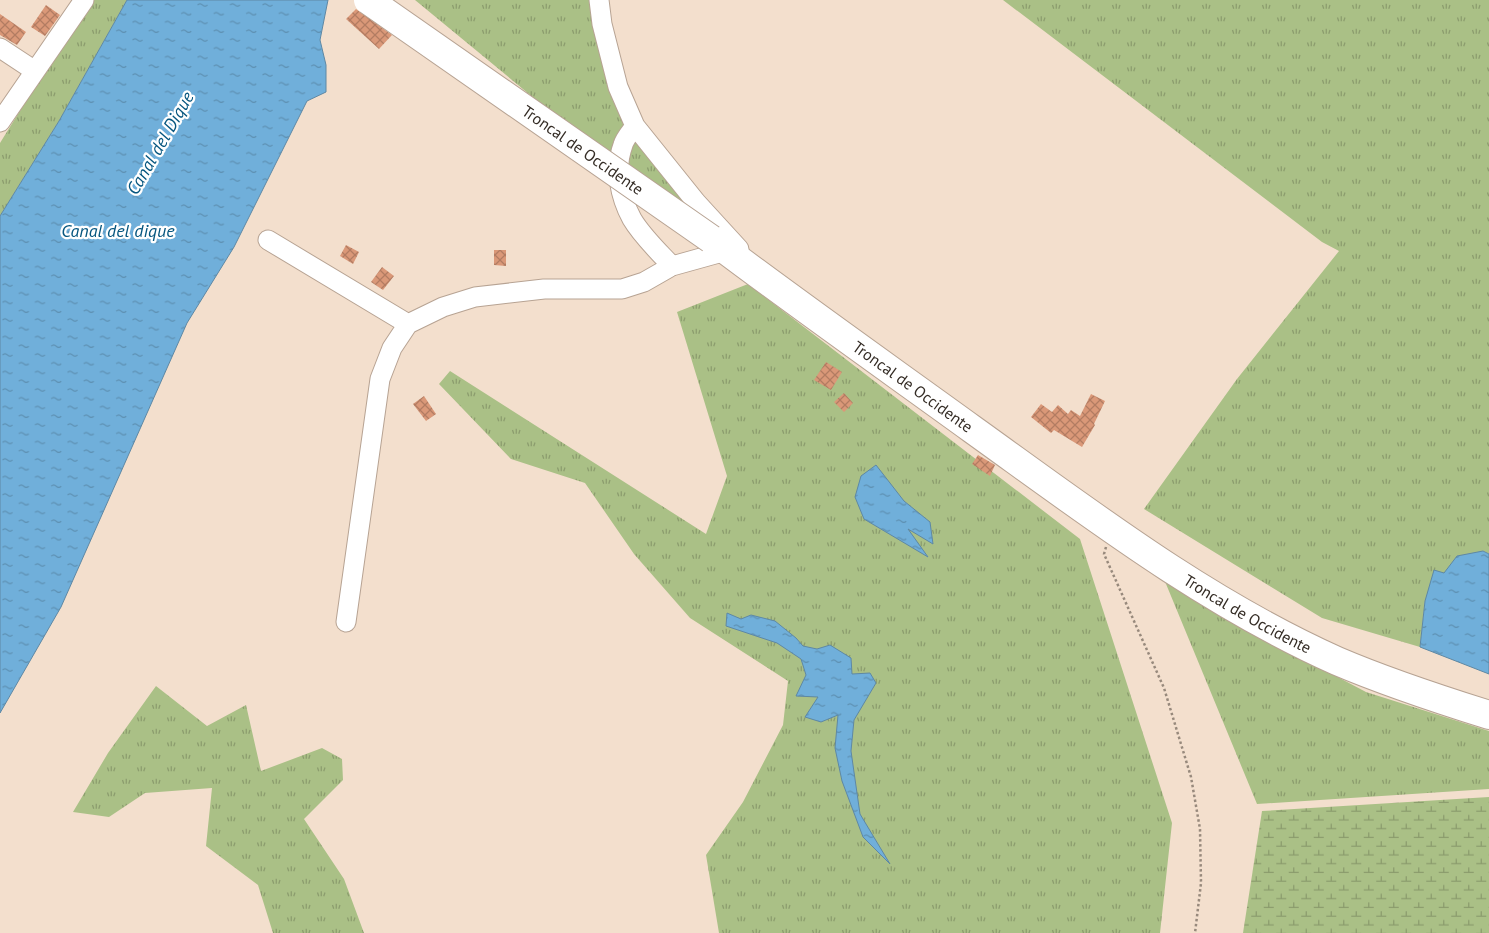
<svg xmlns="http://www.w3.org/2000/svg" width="1489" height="933" viewBox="0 0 1489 933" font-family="'PT Sans',sans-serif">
	<defs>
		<pattern id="grass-tufts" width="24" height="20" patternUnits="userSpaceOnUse" patternTransform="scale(1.25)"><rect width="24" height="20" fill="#aac086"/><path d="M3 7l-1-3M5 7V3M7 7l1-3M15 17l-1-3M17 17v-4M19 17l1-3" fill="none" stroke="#8b9c6d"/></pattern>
		<pattern id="wetland-marsh" width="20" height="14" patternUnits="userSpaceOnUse" patternTransform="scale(1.25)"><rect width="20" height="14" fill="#aac086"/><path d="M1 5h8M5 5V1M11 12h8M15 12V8" fill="none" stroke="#8b9c6d"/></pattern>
		<pattern id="water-ripples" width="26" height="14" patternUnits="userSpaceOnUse" patternTransform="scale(1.25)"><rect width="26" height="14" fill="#70afda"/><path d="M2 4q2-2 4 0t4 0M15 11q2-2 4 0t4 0" fill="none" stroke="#5d8fb1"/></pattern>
		<pattern id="building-cross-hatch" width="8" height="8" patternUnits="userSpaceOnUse" patternTransform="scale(1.25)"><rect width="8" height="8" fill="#da9878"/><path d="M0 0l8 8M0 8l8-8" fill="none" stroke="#b27c62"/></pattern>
	</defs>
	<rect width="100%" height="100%" fill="#f3dfcd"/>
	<path fill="url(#grass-tufts)" d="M92,0H127L59,121L0,216V143L47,67Z
		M415,0H599L636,126L836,347Z
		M1003,0H1489V554L1483,551L1425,601L1420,647L1322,618L1144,509L1237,379L1339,251L1322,242Z
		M748,284L1080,539L1172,823L1160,933H719L706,855L743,802L783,725L788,681L690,618L634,554L585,483L511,459L439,384L450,371L706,534L727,476L677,312Z
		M1159,567L1247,629L1366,692L1489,731V789L1257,804Z
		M156,686L207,726L246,705L261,771L322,748L342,759L343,780L304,819L344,879L364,933H273L258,885L206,846L212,788L145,793L109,817L73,812L108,753Z"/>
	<path fill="url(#wetland-marsh)" d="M1489,797V933H1243L1262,811Z"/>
	<path fill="url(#water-ripples)" stroke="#5e88a4" d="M127,0H328L320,40L326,65V92L307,101L234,247L187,323L61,607L0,713V216L59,121Z
		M876,465L904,501L930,522L933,544L908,529L928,557L864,519L855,497L861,476Z
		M1483,551L1489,554V674L1420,647L1425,601L1434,570L1444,573L1457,556Z
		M727,613L741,619L751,615L775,621L796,638L803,646L817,649L830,645L851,658L852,674L870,673L876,683L854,720L851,751L860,814L890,864L863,837L842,781L835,748L838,715L821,722L805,717L818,697L796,696L806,675L801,659L777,643L726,626Z"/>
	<path fill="url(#building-cross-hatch)" d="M46,5L60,15L45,36L31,27Z
		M356,9L392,35L379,49L346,19Z
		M0,14L26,32L17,45L0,35Z
		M346,245L359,252L353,264L340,256Z
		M494,250H506V266L494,265Z
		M382,267L394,276L383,290L371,282Z
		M826,362L842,372L831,390L814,380Z
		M844,393L853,403L844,412L834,402Z
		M1091,394L1105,401L1094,424L1095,425L1082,447L1054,430L1051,433L1031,417L1041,404L1052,412L1058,405L1068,414L1071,410L1080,416Z
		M424,396L436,414L426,421L413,404Z
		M978,455L995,465L990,476L972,464Z"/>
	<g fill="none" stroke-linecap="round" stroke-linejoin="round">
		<g stroke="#b7a393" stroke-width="21">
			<path id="minor" d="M599,0L602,24L618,87L635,126L696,202L739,249
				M0,48L35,71
				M0,122L84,0
				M635,126C631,132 625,138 623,145C614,169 620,197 632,219C642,236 658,251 672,266
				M268,240L408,324
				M346,622L380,379L392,348L408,324L443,307L475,297L544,289H622L644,282L672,266L726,251"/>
		</g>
		<g stroke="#b7a393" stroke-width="30">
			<g id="highway">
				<path id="s1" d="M711,239C797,304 885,366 972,429C1089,513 1205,602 1337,661C1386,682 1438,699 1489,715"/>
			</g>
		</g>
		<path stroke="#97897c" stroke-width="2.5" stroke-dasharray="2.5 2.5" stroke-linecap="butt" d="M1106,547L1104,554L1164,688L1191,777L1200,829L1201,883L1195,933"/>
		<use href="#minor" stroke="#fff" stroke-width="19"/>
		<use href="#highway" stroke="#fff" stroke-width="28"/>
		<g stroke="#b7a393" stroke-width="30" stroke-linecap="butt">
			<g id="highway-bridge">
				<path id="s2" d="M368,0L711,239"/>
			</g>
		</g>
		<use href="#highway-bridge" stroke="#fff" stroke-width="28"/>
	</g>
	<g text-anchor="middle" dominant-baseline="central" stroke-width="4.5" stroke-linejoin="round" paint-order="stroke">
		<g font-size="16" fill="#342c25" stroke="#fff">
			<text stroke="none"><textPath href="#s2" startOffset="262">Troncal de Occidente</textPath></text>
			<text stroke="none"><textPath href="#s1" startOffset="250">Troncal de Occidente</textPath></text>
			<text stroke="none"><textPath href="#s1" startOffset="655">Troncal de Occidente</textPath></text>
		</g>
		<g font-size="18" font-style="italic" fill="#06567f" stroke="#fff">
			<text transform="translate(160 143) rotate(-60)">Canal del Dique</text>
			<text x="118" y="230">Canal del dique</text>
		</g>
	</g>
</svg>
